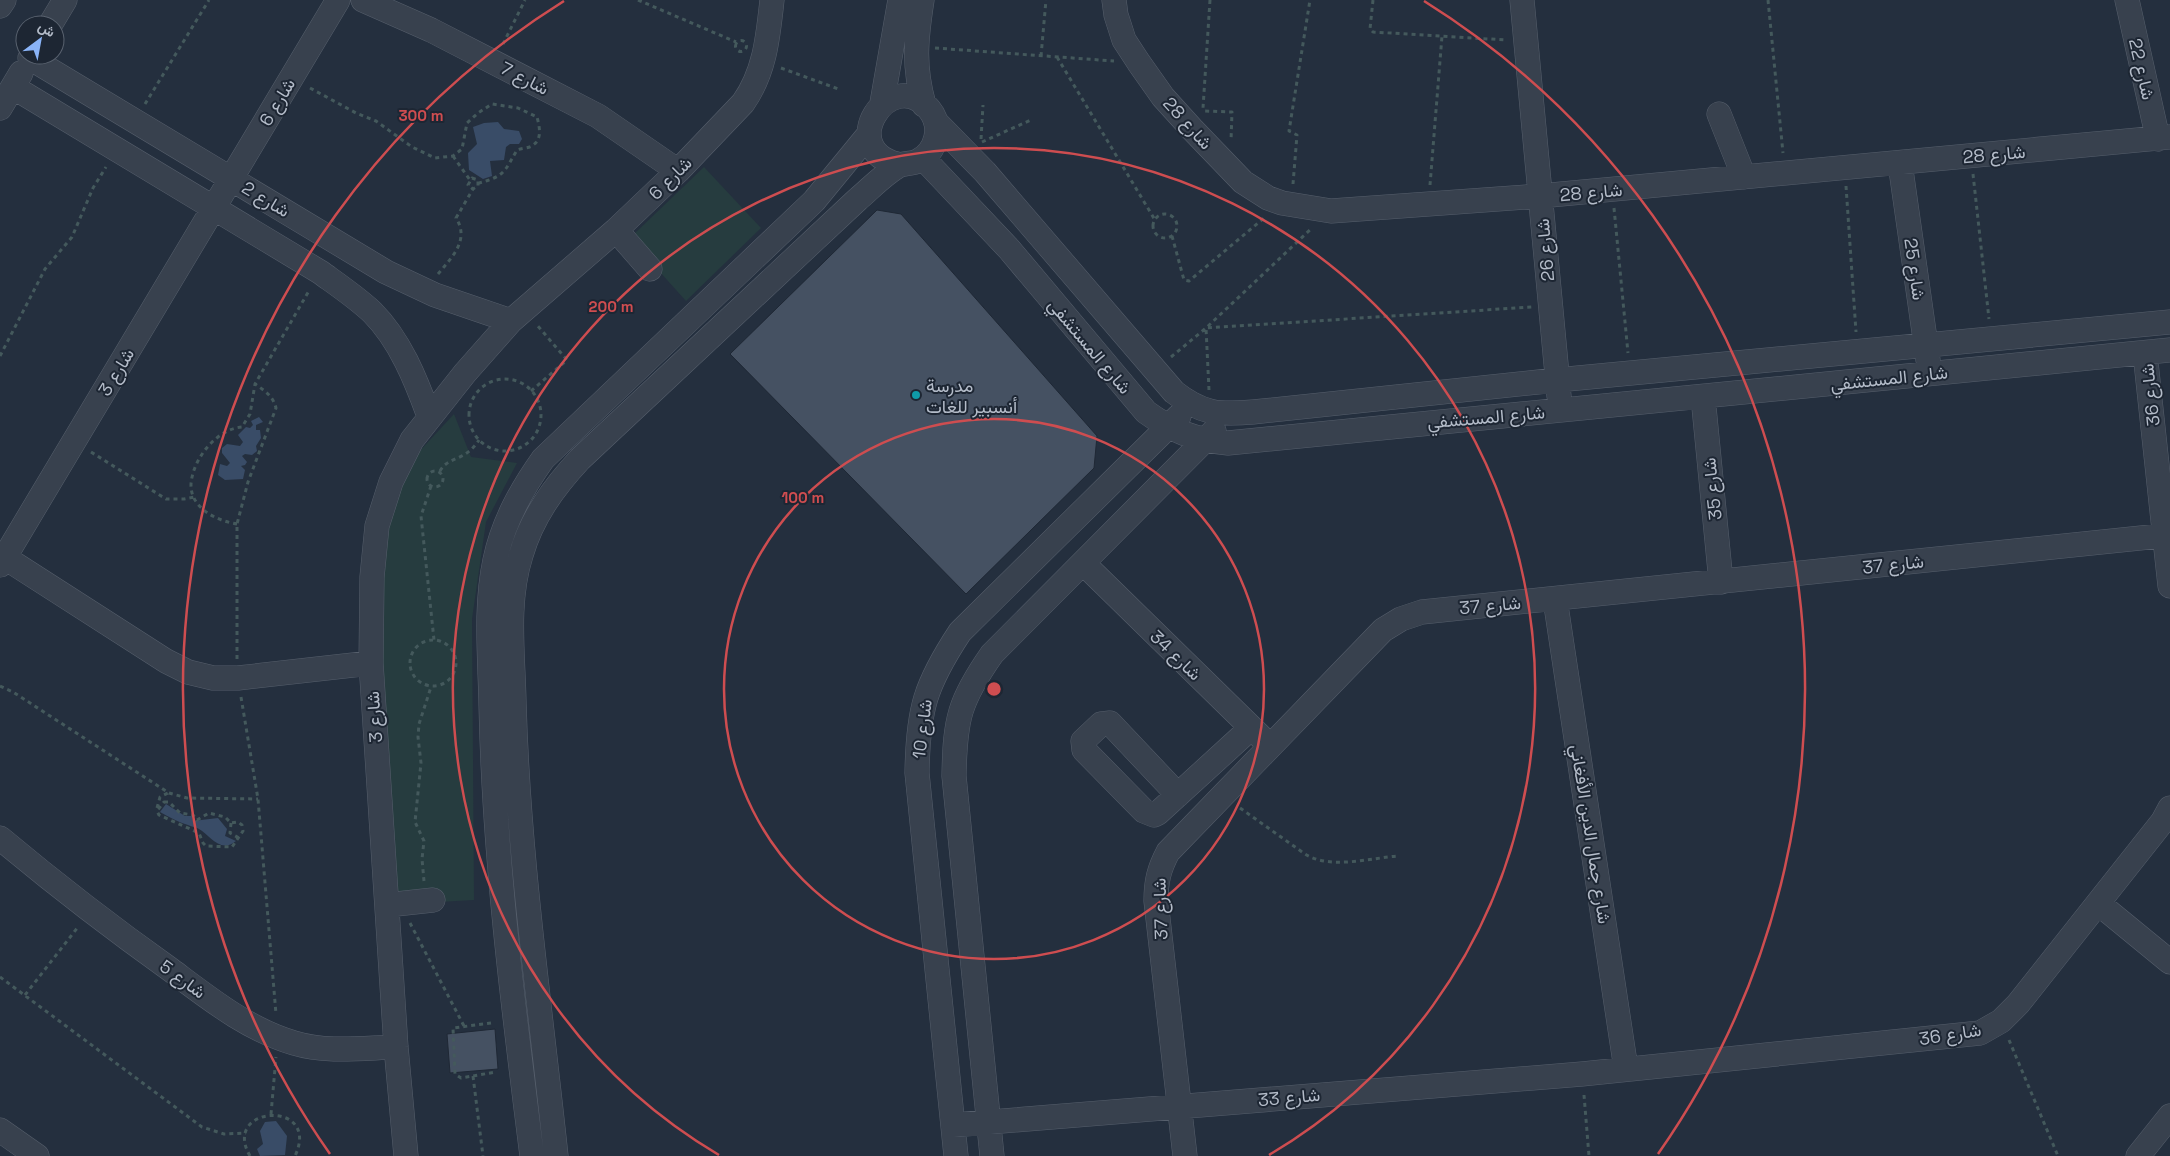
<svg xmlns="http://www.w3.org/2000/svg" width="2170" height="1156" viewBox="0 0 2170 1156" font-family="'Space Grotesk',Vazirmatn,sans-serif">
	<rect width="100%" height="100%" fill="#242f3e"/>
	<path fill="#263c3f" d="M704,167L761,228L686,301L632,241L633,235Z
		M454,414L471,457L517,463L486,522L472,619L474,900L387,905L371,663L391,482Z"/>
	<path fill="#394c67" d="M498,122L504,129L519,131L522,139L519,144H510L506,147L504,160L490,161L492,176L483,179L469,170L468,153L477,144L473,127L484,123Z
		M259,417L263,422L256,425V430H260L261,438L256,446L257,451L252,455L245,454L242,456L247,462L245,465L241,466L245,470L243,479L225,480L218,475L220,464L227,466L230,463L222,453V448L227,444L240,446L243,442L238,435L246,427L250,428L253,425L251,421Z
		M166,804L185,816H192L193,821L218,818L227,829L225,836L236,841C220,854 210,835 199,829C196,827 192,827 188,825C178,822 169,817 160,812Z
		M276,1121L287,1136L285,1155L260,1156L257,1149L263,1144L260,1131L265,1122Z"/>
	<path fill="#455162" stroke="#1f2835" d="M877,210L901,214L1097,436L1094,468L966,594L730,354Z
		M495,1029L498,1069L450,1073L447,1034Z"/>
	<g fill="none" stroke-linecap="round" stroke-linejoin="round">
		<g stroke="#565f6c" stroke-width="25">
			<path id="minor" d="M363,0L431,30L598,116L678,171
				M922,0C916,39 913,66 924,105
				M1114,0L1116,15L1124,40L1139,63L1163,97L1192,129L1243,182L1268,198L1282,203L1331,211L1540,196L2170,137
				M1522,0L1559,396
				M2127,0L2158,139
				M0,6L4,0
				M50,25L65,0
				M30,58L386,272L435,295L511,321
				M13,87L320,272C338,285 356,297 372,312C400,340 416,380 429,416
				M882,103L900,0
				M0,108L21,73
				M1719,114L1744,177
				M936,122L985,172L1174,392C1202,414 1219,415 1253,412L1557,380L2170,322
				M923,158L1009,249L1146,412C1172,431 1195,440 1228,443L2170,350
				M1900,163L1928,360
				M616,230L650,269
				M2145,353L2170,586
				M1703,397L1721,582
				M4,557L166,661L188,672L213,678H238L371,663
				M1083,563L1262,738
				M0,565L338,0
				M1555,599L1626,1069
				M1178,795L1110,723L1101,724L1083,741L1084,750L1144,811L1154,815L1158,813L1251,728
				M0,838C55,884 112,928 171,970C210,999 247,1029 294,1043C327,1053 362,1048 396,1047
				M2098,903L2170,962
				M387,905L433,900
				M953,1125L1582,1074L1980,1033L2001,1021L2018,1004L2163,821L2170,808
				M0,1130L37,1156
				M406,1156L396,1047L371,663L372,577L377,526L391,482L412,440L465,373L511,321L616,230L678,171L743,103C765,72 768,37 772,0
				M532,1156C513,1006 494,855 491,704C490,657 485,607 495,560C503,522 521,490 543,459L814,201L869,134
				M556,1156C540,1004 518,854 514,701C513,653 506,602 521,555C532,517 554,487 580,459L858,199C871,188 885,173 900,165C905,163 912,164 918,161C937,151 943,126 929,109C891,63 832,151 901,165
				M956,1156L917,773C918,709 925,685 960,632L1179,416
				M992,1156L954,776C955,719 959,701 992,654L1214,431
				M1185,1156L1156,901C1156,881 1159,869 1168,852L1383,630L1401,619L1422,612L2170,535
				M2138,1156L2170,1116"/>
		</g>
		<path stroke="#44595c" stroke-width="3" stroke-dasharray="4 4" stroke-linecap="butt" d="M638,0L736,42
			M1210,0L1203,108L1205,111L1232,112L1231,141
			M1373,0L1370,29L1373,32L1506,40
			M1768,0L1783,153
			M735.5 46a5.5 5.5 0 1 1 11 0a5.5 5.5 0 1 1-11 0Z
			M503,44L525,0
			M935,48L1114,61
			M1041,56L1046,0
			M1057,57L1155,220
			M781,68L841,90
			M310,88L356,113L376,121L412,147L435,158L453,156L462,149L467,123L478,113L492,104L518,108L537,117C539,125 543,139 533,145C530,148 522,148 517,150C504,172 505,176 479,183
			M145,104L209,0
			M981,139L983,105
			M982,142L1033,119
			M453,156L470,180
			M1973,174L1989,319
			M1293,184L1297,135L1289,131L1310,0
			M1430,185L1442,36
			M1846,186L1856,332
			M1614,208L1628,353
			M1153 226a12 12 0 1 1 24 0a12 12 0 1 1-24 0Z
			M1172,236L1184,280L1189,281L1264,218
			M438,274C452,257 470,240 456,218L473,189L478,186V180L472,178L468,185L473,189
			M0,356L45,269L72,237L93,188L106,167
			M1171,357L1206,328L1312,228
			M469 415a36 36 0 1 1 72 0a36 36 0 1 1-72 0Z
			M1209,390L1206,328L1532,307
			M531,391L567,360L537,325
			M91,452L166,499H184L194,497
			M427 479a8 8 0 1 1 16 0a8 8 0 1 1-16 0Z
			M440,471C448,456 465,462 479,440
			M431,486L421,516L434,640
			M237,524C217,521 190,508 191,484C193,458 217,429 242,427L250,414L255,384
			M410 663a23 23 0 1 1 46 0a23 23 0 1 1-46 0Z
			M237,659V524L248,482L276,408C273,396 265,391 255,384L310,289
			M0,686L13,692L169,793L187,798L258,799
			M241,697L258,799L276,1014
			M164,802H169L180,813L193,815L197,820L209,813L225,817L231,823L238,822L242,825L243,831L232,847L206,846L203,843L199,833L159,815L157,811Z
			M157,808L160,797L168,793
			M1240,808L1305,854C1330,870 1370,858 1398,856
			M231,823L230,833L239,838
			M424,881L422,859L424,841L415,822L421,763L418,737L419,724L431,687
			M410,923L464,1026
			M0,977L202,1127L224,1134L246,1133
			M25,995L78,927
			M491,1023L453,1028L455,1074L461,1078L496,1072
			M2009,1040L2058,1156
			M473,1076L483,1156
			M1584,1095L1589,1156
			M271,1114L276,1057
			M250,1156C220,1105 322,1099 295,1156"/>
		<use href="#minor" stroke="#38414e" stroke-width="24"/>
	</g>
	<g fill="none" stroke="#ce4d50" stroke-width="2.5">
		<circle cx="994" cy="689" r="270"/>
		<path d="M719 1155A541 541 0 1 1 1269 1155"/>
		<path d="M330 1154A811 811 0 0 1 564 1M1424 1A811 811 0 0 1 1658 1154"/>
	</g>
	<circle fill="#0f9aa8" stroke="#1d2633" stroke-width="2" cx="916" cy="395" r="5"/>
	<g text-anchor="middle" dominant-baseline="central" stroke-width="4" stroke-linejoin="round" paint-order="stroke">
		<g font-size="18" fill="#b4bcc9" stroke="#1d2633">
			<text transform="translate(2142 69) rotate(77)">شارع 22</text>
			<text transform="translate(525 78) rotate(27)">شارع 7</text>
			<text transform="translate(277 102) rotate(-59)">شارع 6</text>
			<text transform="translate(1188 123) rotate(48)">شارع 28</text>
			<text transform="translate(1994 154) rotate(-5)">شارع 28</text>
			<text transform="translate(670 178) rotate(-45)">شارع 6</text>
			<text transform="translate(1591 192) rotate(-5)">شارع 28</text>
			<text transform="translate(266 199) rotate(31)">شارع 2</text>
			<text transform="translate(1545 250) rotate(-95)">شارع 26</text>
			<text transform="translate(1915 269) rotate(82)">شارع 25</text>
			<text transform="translate(1090 346) rotate(50)">شارع المستشفي</text>
			<text transform="translate(116 372) rotate(-59)">شارع 3</text>
			<text transform="translate(1889 378) rotate(-6)">شارع المستشفي</text>
			<text transform="translate(2150 395) rotate(-96)">شارع 36</text>
			<text transform="translate(1486 417) rotate(-5)">شارع المستشفي</text>
			<text transform="translate(1712 489) rotate(-96)">شارع 35</text>
			<text transform="translate(1893 564) rotate(-6)">شارع 37</text>
			<text transform="translate(1490 605) rotate(-5)">شارع 37</text>
			<text transform="translate(1176 655) rotate(44)">شارع 34</text>
			<text transform="translate(374 717) rotate(-94)">شارع 3</text>
			<text transform="translate(922 729) rotate(-83)">شارع 10</text>
			<text transform="translate(1591 834) rotate(81)">شارع جمال الدين الأفغاني</text>
			<text transform="translate(1160 909) rotate(-92)">شارع 37</text>
			<text transform="translate(183 979) rotate(36)">شارع 5</text>
			<text transform="translate(1950 1034) rotate(-9)">شارع 36</text>
			<text transform="translate(1289 1097) rotate(-5)">شارع 33</text>
		</g>
		<g font-size="18" fill="#b4bcc9" stroke="#1d2633" text-anchor="start">
			<text x="926" y="385">مدرسة<tspan x="926" dy="21">أنسبير للغات</tspan></text>
		</g>
	</g>
	<circle cx="994" cy="689" r="8" fill="#ce4d50" stroke="#1d2633" stroke-width="2.5"/>
	<g font-size="15" text-anchor="middle" font-weight="bold" fill="#ce4d50" stroke="#1d2633" stroke-width="4" stroke-linejoin="round" paint-order="stroke">
		<text x="421" y="121">300 m</text>
		<text x="611" y="312">200 m</text>
		<text x="803" y="503">100 m</text>
	</g>
	<g transform="translate(40 40) rotate(32)"><circle r="24" fill="#1d2633" stroke="#59626f"/>
	<path d="M0-4L9 19L0 12L-9 19Z" fill="#8ab4f8"/>
	<text y="-8" font-size="14" font-weight="bold" text-anchor="middle" fill="#b4bcc9">ش</text>
	</g>
</svg>
